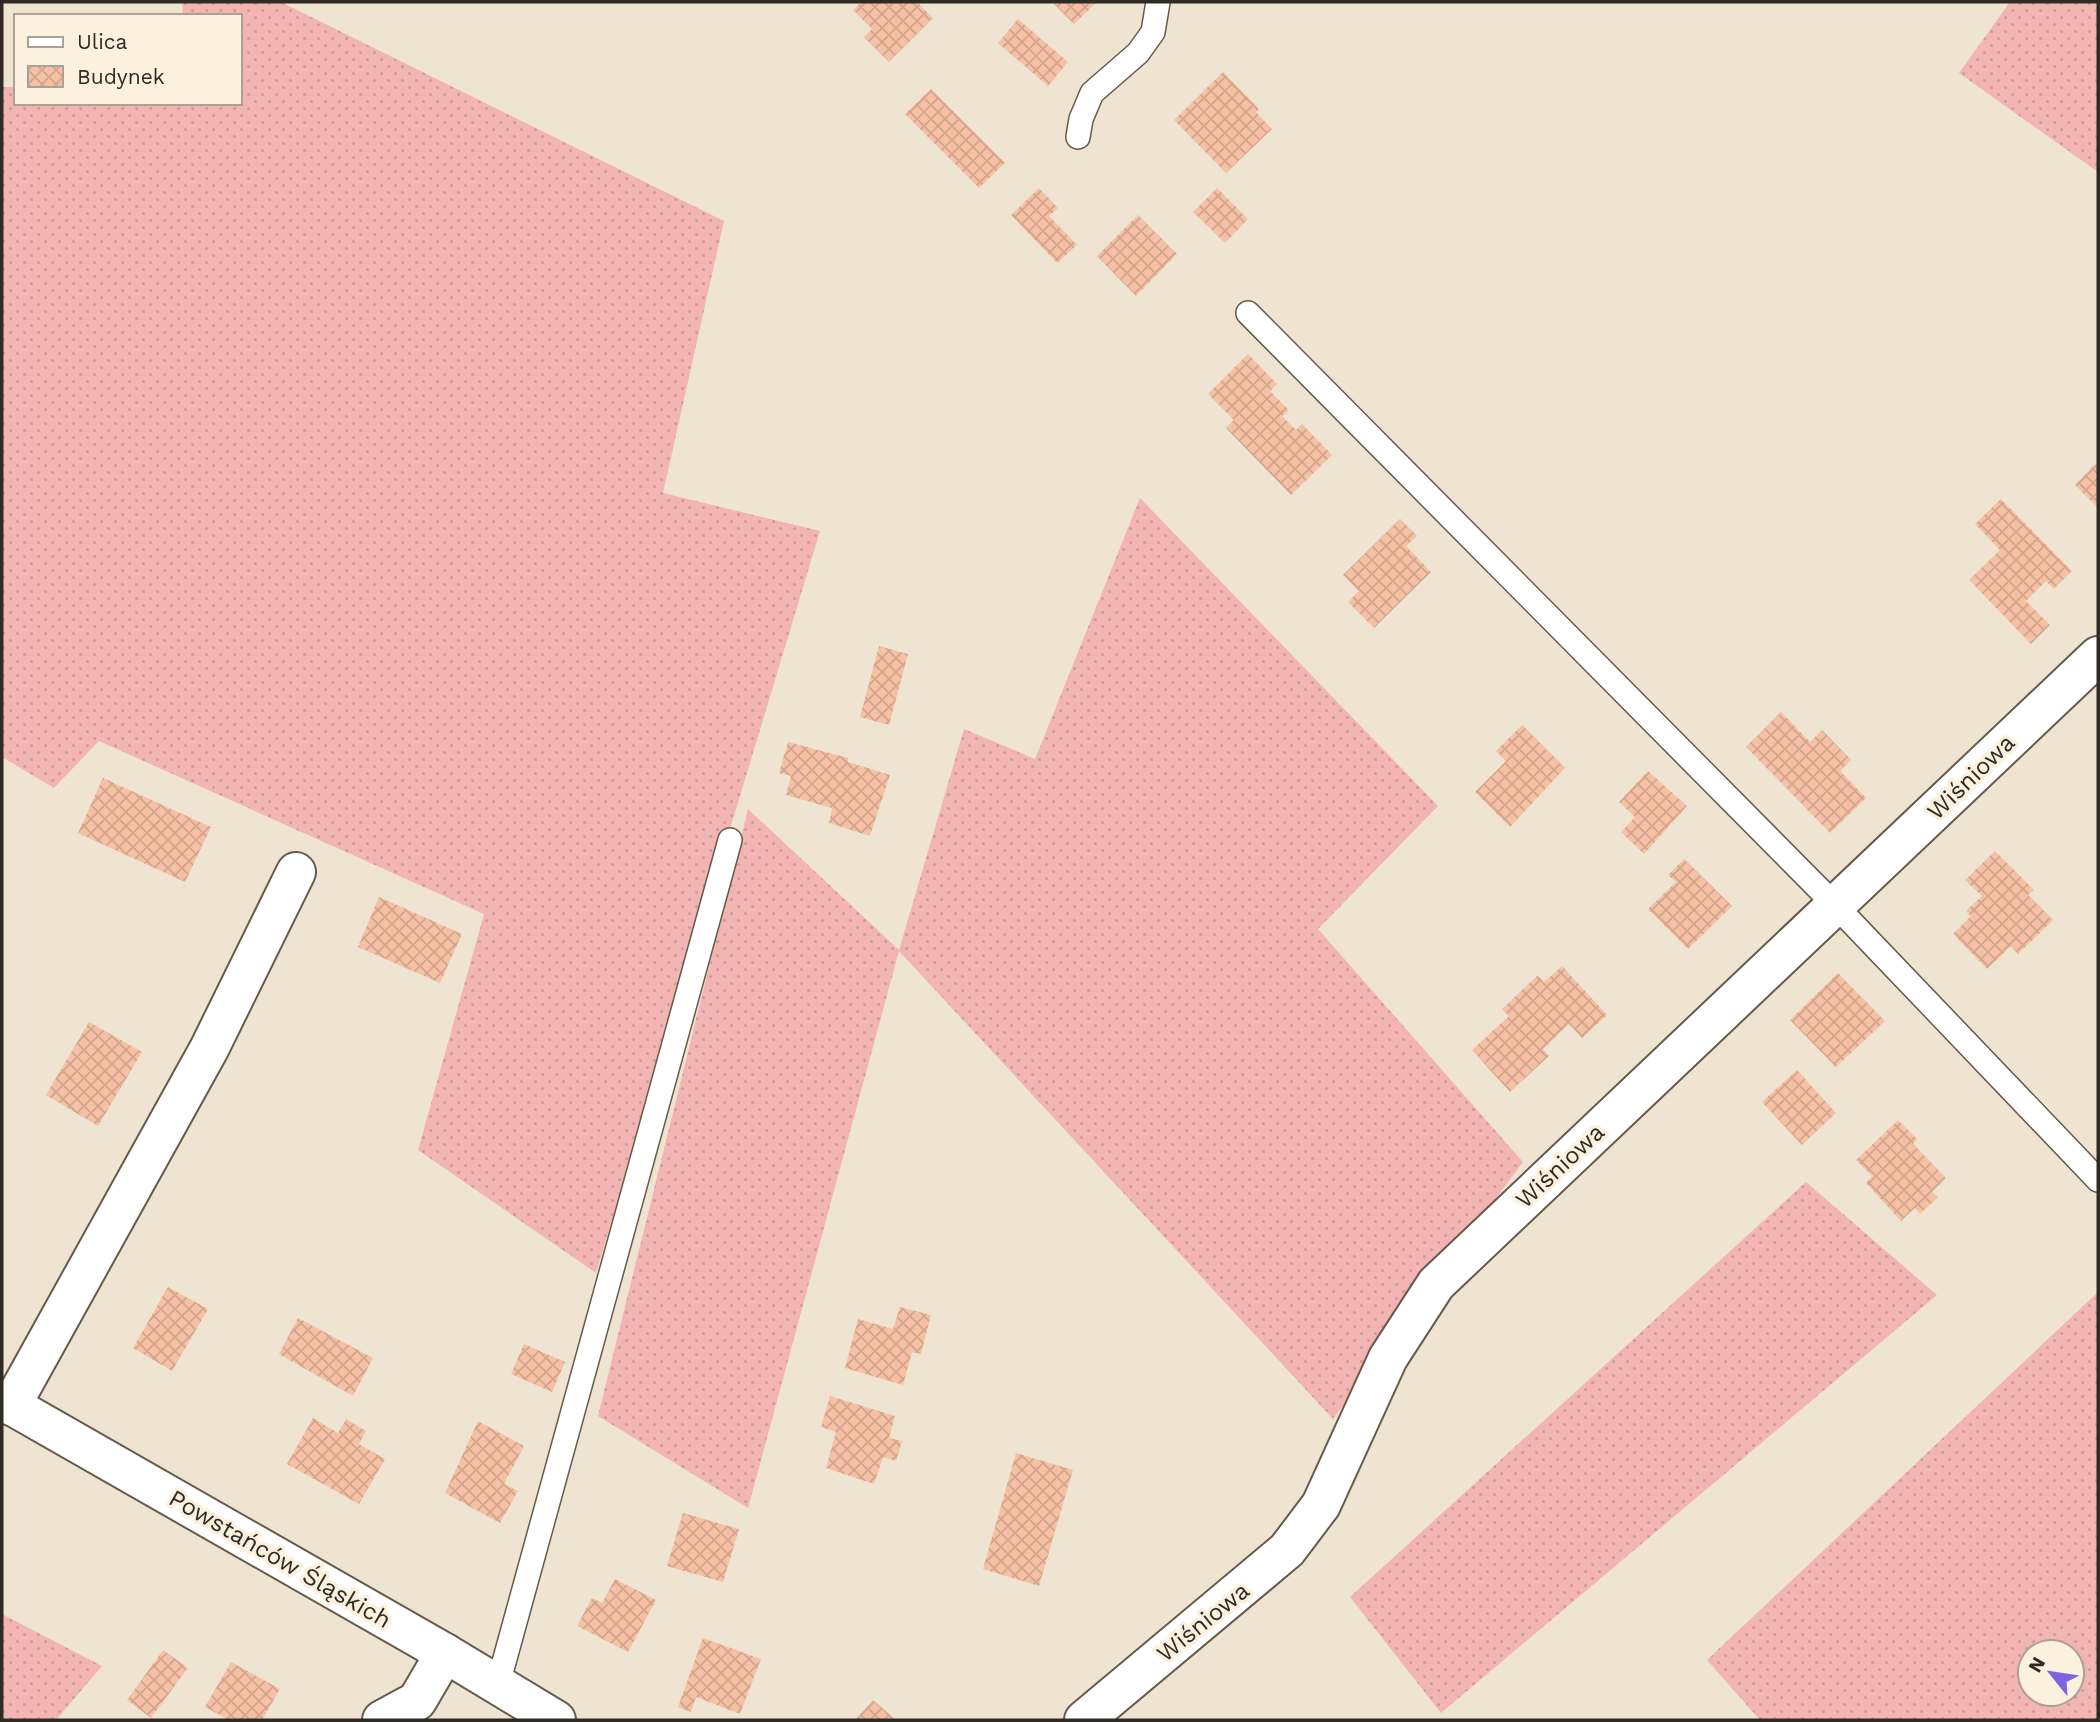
<svg xmlns="http://www.w3.org/2000/svg" width="2100" height="1722" viewBox="0 0 2100 1722" font-family="'Work Sans',sans-serif">
	<defs>
		<pattern id="grass-dots" width="8" height="8" patternUnits="userSpaceOnUse" patternTransform="scale(1.75)"><rect width="8" height="8" fill="#f2b5b4"/><path d="M2 2h.1M6 6h.1" fill="none" stroke="#d09c9b" stroke-width="1.8" stroke-linecap="round"/></pattern>
		<pattern id="building-cross-hatch" width="8" height="8" patternUnits="userSpaceOnUse" patternTransform="scale(1.75)"><rect width="8" height="8" fill="#f5c0a3"/><path d="M0 0l8 8M0 8l8-8" fill="none" stroke="#d2a58c"/></pattern>
	</defs>
	<rect width="100%" height="100%" fill="#efe4d2"/>
	<path fill="url(#grass-dots)" fill-rule="evenodd" d="M182,2H281L724,221L663,493L820,531L596,1273L418,1150L484,914L99,741L54,788L2,757V87H16V103H240V16H183Z
		M2010,2H2098V172L1959,73Z
		M1140,498L1438,806L1318,929L1523,1162L1333,1419L899,951L748,1508L598,1416L748,809L899,950L964,729L1035,759Z
		M1806,1182L1937,1295L1441,1713L1350,1597Z
		M2098,1292V1720H1760L1707,1660ZM2072,1652V1694H2030V1652Z
		M2,1614L102,1666L56,1720H2Z"/>
	<path fill="url(#building-cross-hatch)" d="M861,2H917L933,18L889,62L864,37L872,29L853,10Z
		M1052,2H1097L1074,24Z
		M1018,19L1068,62L1048,86L998,43Z
		M1223,72L1259,109L1256,112L1272,129L1226,173L1174,120Z
		M931,89L1005,163L979,188L905,114Z
		M1039,188L1058,208L1049,216L1077,245L1057,263L1011,215Z
		M1217,188L1248,219L1225,243L1193,212Z
		M1138,215L1177,254L1136,296L1097,256Z
		M1248,354L1277,384L1270,391L1289,410L1282,416L1296,430L1302,424L1332,455L1291,495L1226,428L1234,420L1208,394Z
		M2098,461V508L2075,485Z
		M2001,499L2072,571L2054,589L2046,581L2026,601L2050,625L2031,644L1969,580L2000,550L1975,524Z
		M1400,519L1417,536L1406,546L1431,572L1374,628L1348,602L1359,591L1343,575Z
		M879,646L908,654L889,725L860,717Z
		M1781,712L1810,742L1822,730L1851,760L1840,771L1866,798L1830,833L1746,747Z
		M1522,725L1565,768L1510,827L1475,792L1506,761L1496,751Z
		M788,742L848,758V762L890,775L870,836L829,823L832,808L786,795L791,776L779,773Z
		M1648,771L1687,806L1644,854L1621,832L1635,817L1619,802Z
		M103,778L211,827L185,882L78,833Z
		M1995,851L2034,890L2028,895L2053,920L2018,954L2011,946L1987,969L1953,934L1971,916L1966,911L1982,896L1965,880Z
		M1684,859L1732,906L1688,949L1648,909L1676,882L1668,875Z
		M379,897L462,934L440,983L358,947Z
		M1562,966L1607,1015L1582,1038L1569,1024L1543,1049L1549,1056L1510,1092L1472,1050L1509,1016L1502,1009L1538,975L1544,982Z
		M1838,973L1885,1021L1836,1067L1790,1020Z
		M89,1022L142,1052L98,1126L46,1095Z
		M1797,1070L1836,1113L1802,1145L1762,1102Z
		M1898,1120L1917,1139L1913,1144L1946,1178L1932,1192L1938,1197L1920,1214L1915,1208L1901,1221L1866,1183L1872,1176L1856,1160Z
		M168,1287L208,1309L172,1371L133,1348Z
		M900,1307L931,1315L921,1354L912,1352L903,1385L845,1368L858,1319L893,1329Z
		M298,1318L373,1358L353,1396L279,1354Z
		M524,1344L565,1362L552,1392L511,1374Z
		M830,1396L895,1416L889,1438L902,1441L896,1461L883,1457L874,1484L826,1468L836,1432L821,1427Z
		M313,1418L338,1433L346,1419L366,1431L359,1444L385,1459L359,1504L287,1464Z
		M478,1421L524,1446L504,1484L518,1491L500,1523L445,1493Z
		M1016,1453L1073,1470L1039,1586L983,1569Z
		M683,1513L739,1529L723,1582L667,1566Z
		M615,1579L656,1600L628,1652L577,1626L592,1598L602,1603Z
		M703,1638L761,1659L740,1714L696,1697L691,1712L678,1707Z
		M163,1650L188,1668L151,1718L127,1700Z
		M231,1662L280,1689L262,1720H229L205,1707Z
		M873,1700L896,1720H855Z"/>
	<g fill="none" stroke-linecap="round" stroke-linejoin="round">
		<g stroke="#645b4b" stroke-width="26">
			<path id="lane" d="M1078,137L1081,119L1092,93L1138,53L1153,32L1158,2
				M1248,313L1836,906L2098,1180
				M498,1684L730,840"/>
		</g>
		<g stroke="#645b4b" stroke-width="42">
			<path id="street" d="M11,1406L209,1049L296,872
				M382,1720L417,1701L445,1653
				M1084,1720L1287,1550L1321,1505L1388,1358L1436,1284L2098,656"/>
		</g>
		<g stroke="#645b4b" stroke-width="42">
			<path id="secondary" d="M2,1400L445,1653L556,1720"/>
		</g>
		<use href="#lane" stroke="#fff" stroke-width="23"/>
		<use href="#street" stroke="#fff" stroke-width="38"/>
		<use href="#secondary" stroke="#fff" stroke-width="38"/>
	</g>
	<g text-anchor="middle" dominant-baseline="central" stroke-width="7" stroke-linejoin="round" paint-order="stroke">
		<g font-size="24" fill="#2f2b24" stroke="#fcf1df">
			<text transform="translate(1971 777) rotate(-44)">Wiśniowa</text>
			<text transform="translate(1560 1166) rotate(-43)">Wiśniowa</text>
			<text transform="translate(280 1559) rotate(30)">Powstańców Śląskich</text>
			<text transform="translate(1203 1622) rotate(-39)">Wiśniowa</text>
		</g>
	</g>
	<rect width="2100" height="1722" fill="none" stroke="#2f2b24" stroke-width="7"/>
	<rect x="14" y="14" width="228" height="91" fill="#fcf1df" stroke="#aaa294" stroke-width="2"/>
	<rect x="28" y="37" width="35" height="10" fill="#ffffff" stroke="#aaa294" stroke-width="2"/>
	<text x="77" y="49" font-size="21" fill="#2f2b24">Ulica</text>
	<rect x="28" y="66" width="35" height="21" fill="url(#building-cross-hatch)" stroke="#aaa294" stroke-width="2"/>
	<text x="77" y="84" font-size="21" fill="#2f2b24">Budynek</text>
	<g transform="translate(2051 1673) rotate(300)"><circle r="33" fill="#fcf1df" stroke="#aaa294" stroke-width="2"/>
	<path d="M0-5L12 26L0 18L-12 26Z" fill="#7c65e0"/>
	<text y="-10" font-size="19" font-weight="bold" text-anchor="middle" fill="#2f2b24">N</text>
	</g>
</svg>
